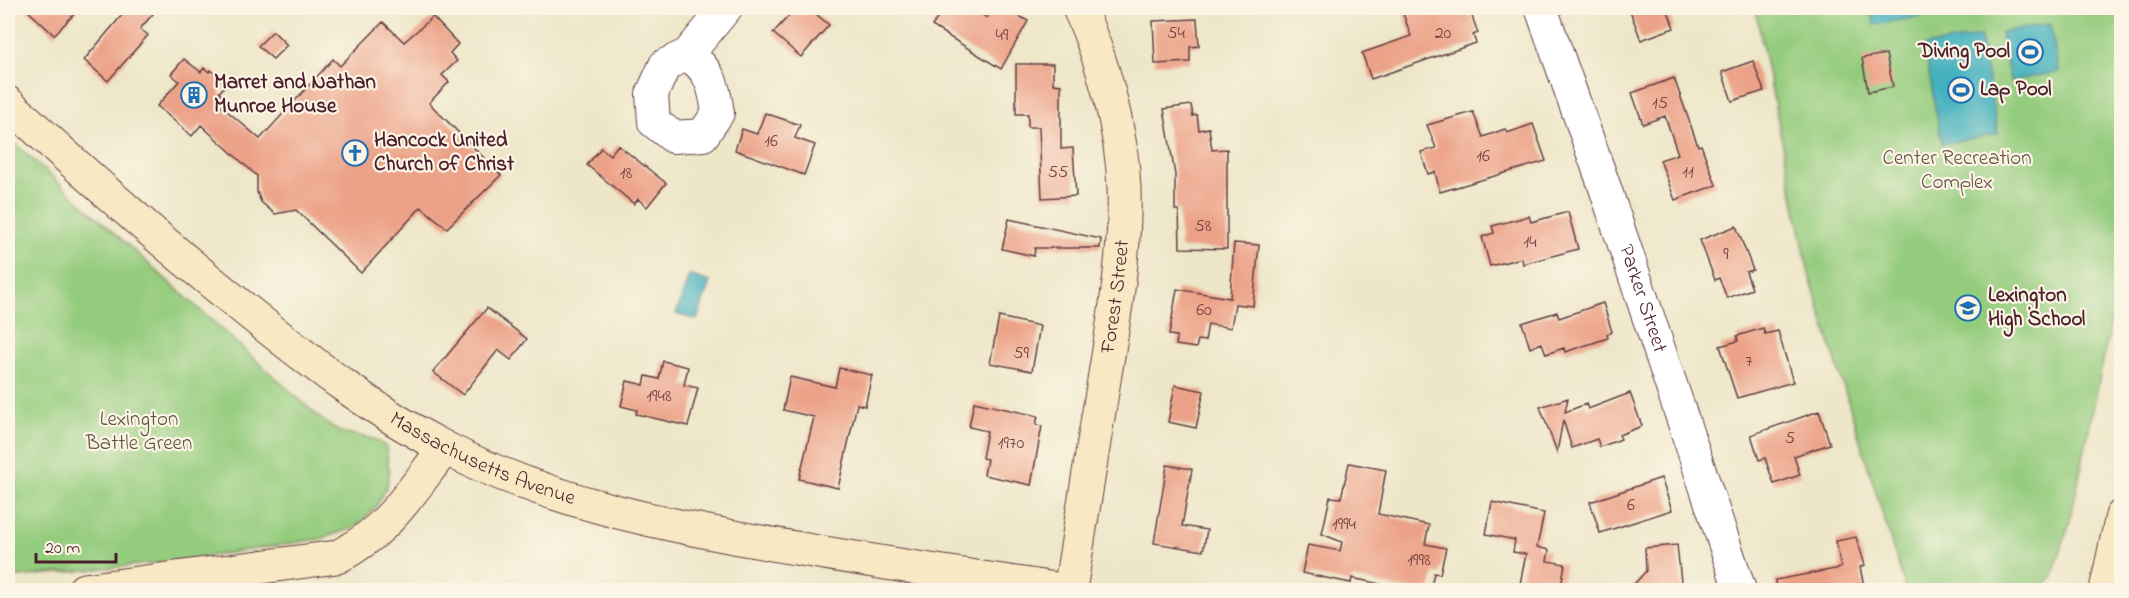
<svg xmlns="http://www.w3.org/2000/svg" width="2129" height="598" viewBox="0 0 2129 598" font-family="'Indie Flower',sans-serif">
	<rect width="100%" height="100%" fill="#fcf5e5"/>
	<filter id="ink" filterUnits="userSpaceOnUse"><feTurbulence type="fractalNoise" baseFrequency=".0167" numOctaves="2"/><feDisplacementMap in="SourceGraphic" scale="12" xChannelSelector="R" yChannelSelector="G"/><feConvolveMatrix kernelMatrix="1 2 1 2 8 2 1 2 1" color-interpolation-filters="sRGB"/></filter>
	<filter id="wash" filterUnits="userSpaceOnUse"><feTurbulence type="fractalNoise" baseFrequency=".008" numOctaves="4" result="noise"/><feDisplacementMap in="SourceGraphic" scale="24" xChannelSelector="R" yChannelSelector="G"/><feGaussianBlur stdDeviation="1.35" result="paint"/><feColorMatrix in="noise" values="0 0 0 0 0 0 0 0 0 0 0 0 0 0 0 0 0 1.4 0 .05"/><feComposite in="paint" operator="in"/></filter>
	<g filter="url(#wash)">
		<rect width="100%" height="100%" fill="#ede6c8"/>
		<path fill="#94cc7e" stroke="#6f7654" stroke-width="1.5" d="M1755,8H2121V293L2111,322L2070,521L2052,578L2039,590H1906L1809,274Z
			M8,137L321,419L340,432L374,439L386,447L389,471L387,486L376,507L354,528L319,539L178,561L8,578Z"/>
		<path fill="#42b1be" stroke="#466874" stroke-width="1.5" d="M1871,8H1923L1924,16L1874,25Z
			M2050,24L2059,72L2010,81L2001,32Z
			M1980,36L1998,134L1942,144L1924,46Z
			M689,275L710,282L697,320L676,314Z"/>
		<g id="blocks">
			<path fill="#eca288" d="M25,8H80L54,35Z
				M128,8H158L140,29L148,35L108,81L84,60Z
				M796,8H809L829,25L801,57L773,33Z
				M944,8H972L987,18L993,8H1005L1028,21L1001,69L932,26Z
				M1401,8H1469L1478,33L1473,35L1476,43L1371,79L1362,53L1411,36Z
				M1629,8H1667L1674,28L1641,40Z
				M433,17L458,44L450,53L457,61L442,75L449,82L429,103L501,175L447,228L421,207L361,273L296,210L275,214L261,202L257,192V176L201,125L192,136L157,106L179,81L171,74L184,59L201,72L204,68L209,72L211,70L226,84L219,93L224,97L219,104L260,139L333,59L340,66L383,22L404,42Z
				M1197,19L1199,46L1190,47V62L1155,64L1153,21Z
				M273,31L287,45L273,59L258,46Z
				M1886,54L1893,87L1868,92L1862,58Z
				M1753,61L1764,91L1732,101L1722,72Z
				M1016,64H1053V84L1061,85V149L1073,148L1076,196L1042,198L1039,127H1028V114H1016Z
				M1674,78L1698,146L1701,145L1716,185L1675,200L1660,160L1678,154L1665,116L1643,124L1632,93Z
				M1191,105L1193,116L1197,115L1199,130L1209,128L1212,150L1227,149V249L1180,248L1179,210H1175V175L1164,109Z
				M1473,112L1483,137L1505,129L1507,133L1533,124L1546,161L1440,192L1435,172L1428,174L1421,152L1436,148L1427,125Z
				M765,113L800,125L795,138L815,145L804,175L735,150L742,129L757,134Z
				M618,145L666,183L647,207L638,199L634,204L587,165L601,148L610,155Z
				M1568,212L1578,249L1523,264L1522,258L1490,266L1482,237L1494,233L1492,226L1529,216L1531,222Z
				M1009,219L1101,239L1100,248H1035L1034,256L1002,249Z
				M1736,226L1753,270L1746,272L1752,289L1727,298L1719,278L1715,280L1700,240Z
				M1234,243L1259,245L1253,306L1235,304L1231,328L1208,324L1205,341L1198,340L1196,348L1176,345L1177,336L1169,335L1177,289L1230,298Z
				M1603,303L1612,332L1607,334L1608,338L1565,352L1564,348L1546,354L1542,343L1530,348L1522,323L1557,312L1559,318Z
				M487,308L527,339L511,360L498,350L463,395L433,372Z
				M999,317L1040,326L1032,371L990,363Z
				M1763,328L1765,334L1778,331L1793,382L1737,398L1720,346L1738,341L1737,336Z
				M663,361L688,367L684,385L698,388L688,426L636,414L637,410L621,406L627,381L644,385L646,376L659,379Z
				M839,368L872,375L865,406L857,404L838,488L799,479L814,417L783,410L790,377L835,387Z
				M1175,385L1204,391L1196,428L1168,422Z
				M1630,393L1642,426L1619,435L1621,439L1600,447L1597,439L1572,448L1563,420L1557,452L1540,407L1568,398L1565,412L1586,404L1588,409Z
				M974,402L1038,416L1036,425L1042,426L1031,485L984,475L987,459L982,458L987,431L969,427Z
				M1819,411L1830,444L1794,456L1800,475L1774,484L1765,458L1759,460L1751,435Z
				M1349,463L1386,470L1378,514L1429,525L1425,544L1446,548L1440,574L1434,573L1430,591H1412L1352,578L1351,583L1302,573L1308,545L1340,551L1342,542L1322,534L1330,497L1341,498Z
				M1167,465L1192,469L1182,526L1207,530L1203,551L1154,543Z
				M1661,478L1672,510L1600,533L1590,502Z
				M1492,502L1544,513L1537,547L1549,550L1547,561L1565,564L1560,591H1528L1529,585L1520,584L1526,554L1513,552L1515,540L1486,534Z
				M1856,537L1865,565L1860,567L1865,591H1776L1775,580L1841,568L1836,541Z
				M1677,545L1682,591H1628L1646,571L1645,548Z"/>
		</g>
	</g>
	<g filter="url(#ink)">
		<use href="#blocks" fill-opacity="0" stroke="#623d43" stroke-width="1.5"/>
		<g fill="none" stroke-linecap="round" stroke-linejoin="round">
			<g stroke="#623d43" stroke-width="34">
				<g id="street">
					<path id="s1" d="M1541,8L1604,185L1740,590"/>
					<path d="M688,54C711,72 714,85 718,113L703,135L673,137L654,122L652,94L665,65L688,54L726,8"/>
				</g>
			</g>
			<g stroke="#623d43" stroke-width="35">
				<g id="secondary">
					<path id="s2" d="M8,103C87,176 168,248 252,315C313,364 375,412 445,448C556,505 678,528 801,549C888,564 975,577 1062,590"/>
					<path d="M84,590L337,557C389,531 410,492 445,448"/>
					<path id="s3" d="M1070,590C1082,518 1094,446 1105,374C1115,313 1126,251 1124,188C1122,130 1103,60 1079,8"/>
					<path d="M2106,590L2122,516"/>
				</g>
			</g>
			<use href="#street" stroke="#fff" stroke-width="32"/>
			<use href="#secondary" stroke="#f8e8c3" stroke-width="33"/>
		</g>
	</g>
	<defs>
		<g id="stadium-ring" transform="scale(1.35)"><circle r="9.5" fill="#fcf5e5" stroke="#1f6fb2" stroke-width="1.5"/><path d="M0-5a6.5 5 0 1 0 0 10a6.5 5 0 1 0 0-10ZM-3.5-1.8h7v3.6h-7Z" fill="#1f6fb2"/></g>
		<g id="building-ring" transform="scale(1.35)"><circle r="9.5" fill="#fcf5e5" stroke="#1f6fb2" stroke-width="1.5"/><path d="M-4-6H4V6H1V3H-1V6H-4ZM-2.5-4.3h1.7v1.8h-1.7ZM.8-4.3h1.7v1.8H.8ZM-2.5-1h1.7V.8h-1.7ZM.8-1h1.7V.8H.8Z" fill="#1f6fb2"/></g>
		<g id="church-ring" transform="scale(1.35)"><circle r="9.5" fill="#fcf5e5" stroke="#1f6fb2" stroke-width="1.5"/><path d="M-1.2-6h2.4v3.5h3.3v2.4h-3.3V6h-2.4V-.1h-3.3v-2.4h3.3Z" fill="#1f6fb2"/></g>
		<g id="school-ring" transform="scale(1.35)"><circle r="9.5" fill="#fcf5e5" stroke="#1f6fb2" stroke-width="1.5"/><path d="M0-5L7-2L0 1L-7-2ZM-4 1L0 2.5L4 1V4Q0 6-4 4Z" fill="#1f6fb2"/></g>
	</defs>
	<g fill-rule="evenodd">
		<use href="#stadium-ring" x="2030" y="52"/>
		<use href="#stadium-ring" x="1961" y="90"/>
		<use href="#building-ring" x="194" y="95"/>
		<use href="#church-ring" x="355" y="153"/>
		<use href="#school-ring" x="1968" y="308"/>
	</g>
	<g text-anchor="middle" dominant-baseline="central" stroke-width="4.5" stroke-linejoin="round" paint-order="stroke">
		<g font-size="18" fill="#724042">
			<text x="1176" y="34">54</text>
			<text x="1443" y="34">20</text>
			<text x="1002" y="36">49</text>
			<text x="1660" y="104">15</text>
			<text x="771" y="142">16</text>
			<text x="1483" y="157">16</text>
			<text x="1058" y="173">55</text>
			<text x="1688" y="173">11</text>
			<text x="626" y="174">18</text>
			<text x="1203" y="227">58</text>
			<text x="1530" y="243">14</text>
			<text x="1726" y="255">9</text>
			<text x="1204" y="311">60</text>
			<text x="1021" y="354">59</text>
			<text x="1749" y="362">7</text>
			<text x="659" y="397">1948</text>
			<text x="1790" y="439">5</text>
			<text x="1011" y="444">1970</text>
			<text x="1631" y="506">6</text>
			<text x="1344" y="525">1994</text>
			<text x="1419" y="561">1998</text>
		</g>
		<g font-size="21" font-weight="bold" fill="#4a1f2b" stroke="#fcf5e5" text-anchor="start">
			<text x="2010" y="52" text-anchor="end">Diving Pool</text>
			<text x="214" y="83">Marret and Nathan<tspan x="214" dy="24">Munroe House</tspan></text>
			<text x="1980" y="90">Lap Pool</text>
			<text x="374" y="141">Hancock United<tspan x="374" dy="24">Church of Christ</tspan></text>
			<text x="1988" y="296">Lexington<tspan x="1988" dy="24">High School</tspan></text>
		</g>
		<g font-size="21" fill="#605344" stroke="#fcf5e5">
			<text x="1957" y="159">Center Recreation<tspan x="1957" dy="24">Complex</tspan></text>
			<text x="139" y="420">Lexington<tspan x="139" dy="24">Battle Green</tspan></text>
		</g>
		<g font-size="21" fill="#4a1f2b" stroke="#fcf5e5">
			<text stroke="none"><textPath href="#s3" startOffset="297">Forest Street</textPath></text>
			<text stroke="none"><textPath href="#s1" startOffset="308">Parker Street</textPath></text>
			<text stroke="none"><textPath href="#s2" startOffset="597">Massachusetts Avenue</textPath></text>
		</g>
	</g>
	<rect width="2129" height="598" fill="none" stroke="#fcf5e5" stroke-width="30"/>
	<path d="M36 553v9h80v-9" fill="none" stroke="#4a1f2b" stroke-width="3"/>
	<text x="45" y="553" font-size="18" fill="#4a1f2b" stroke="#fcf5e5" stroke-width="4.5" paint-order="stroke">20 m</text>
</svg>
